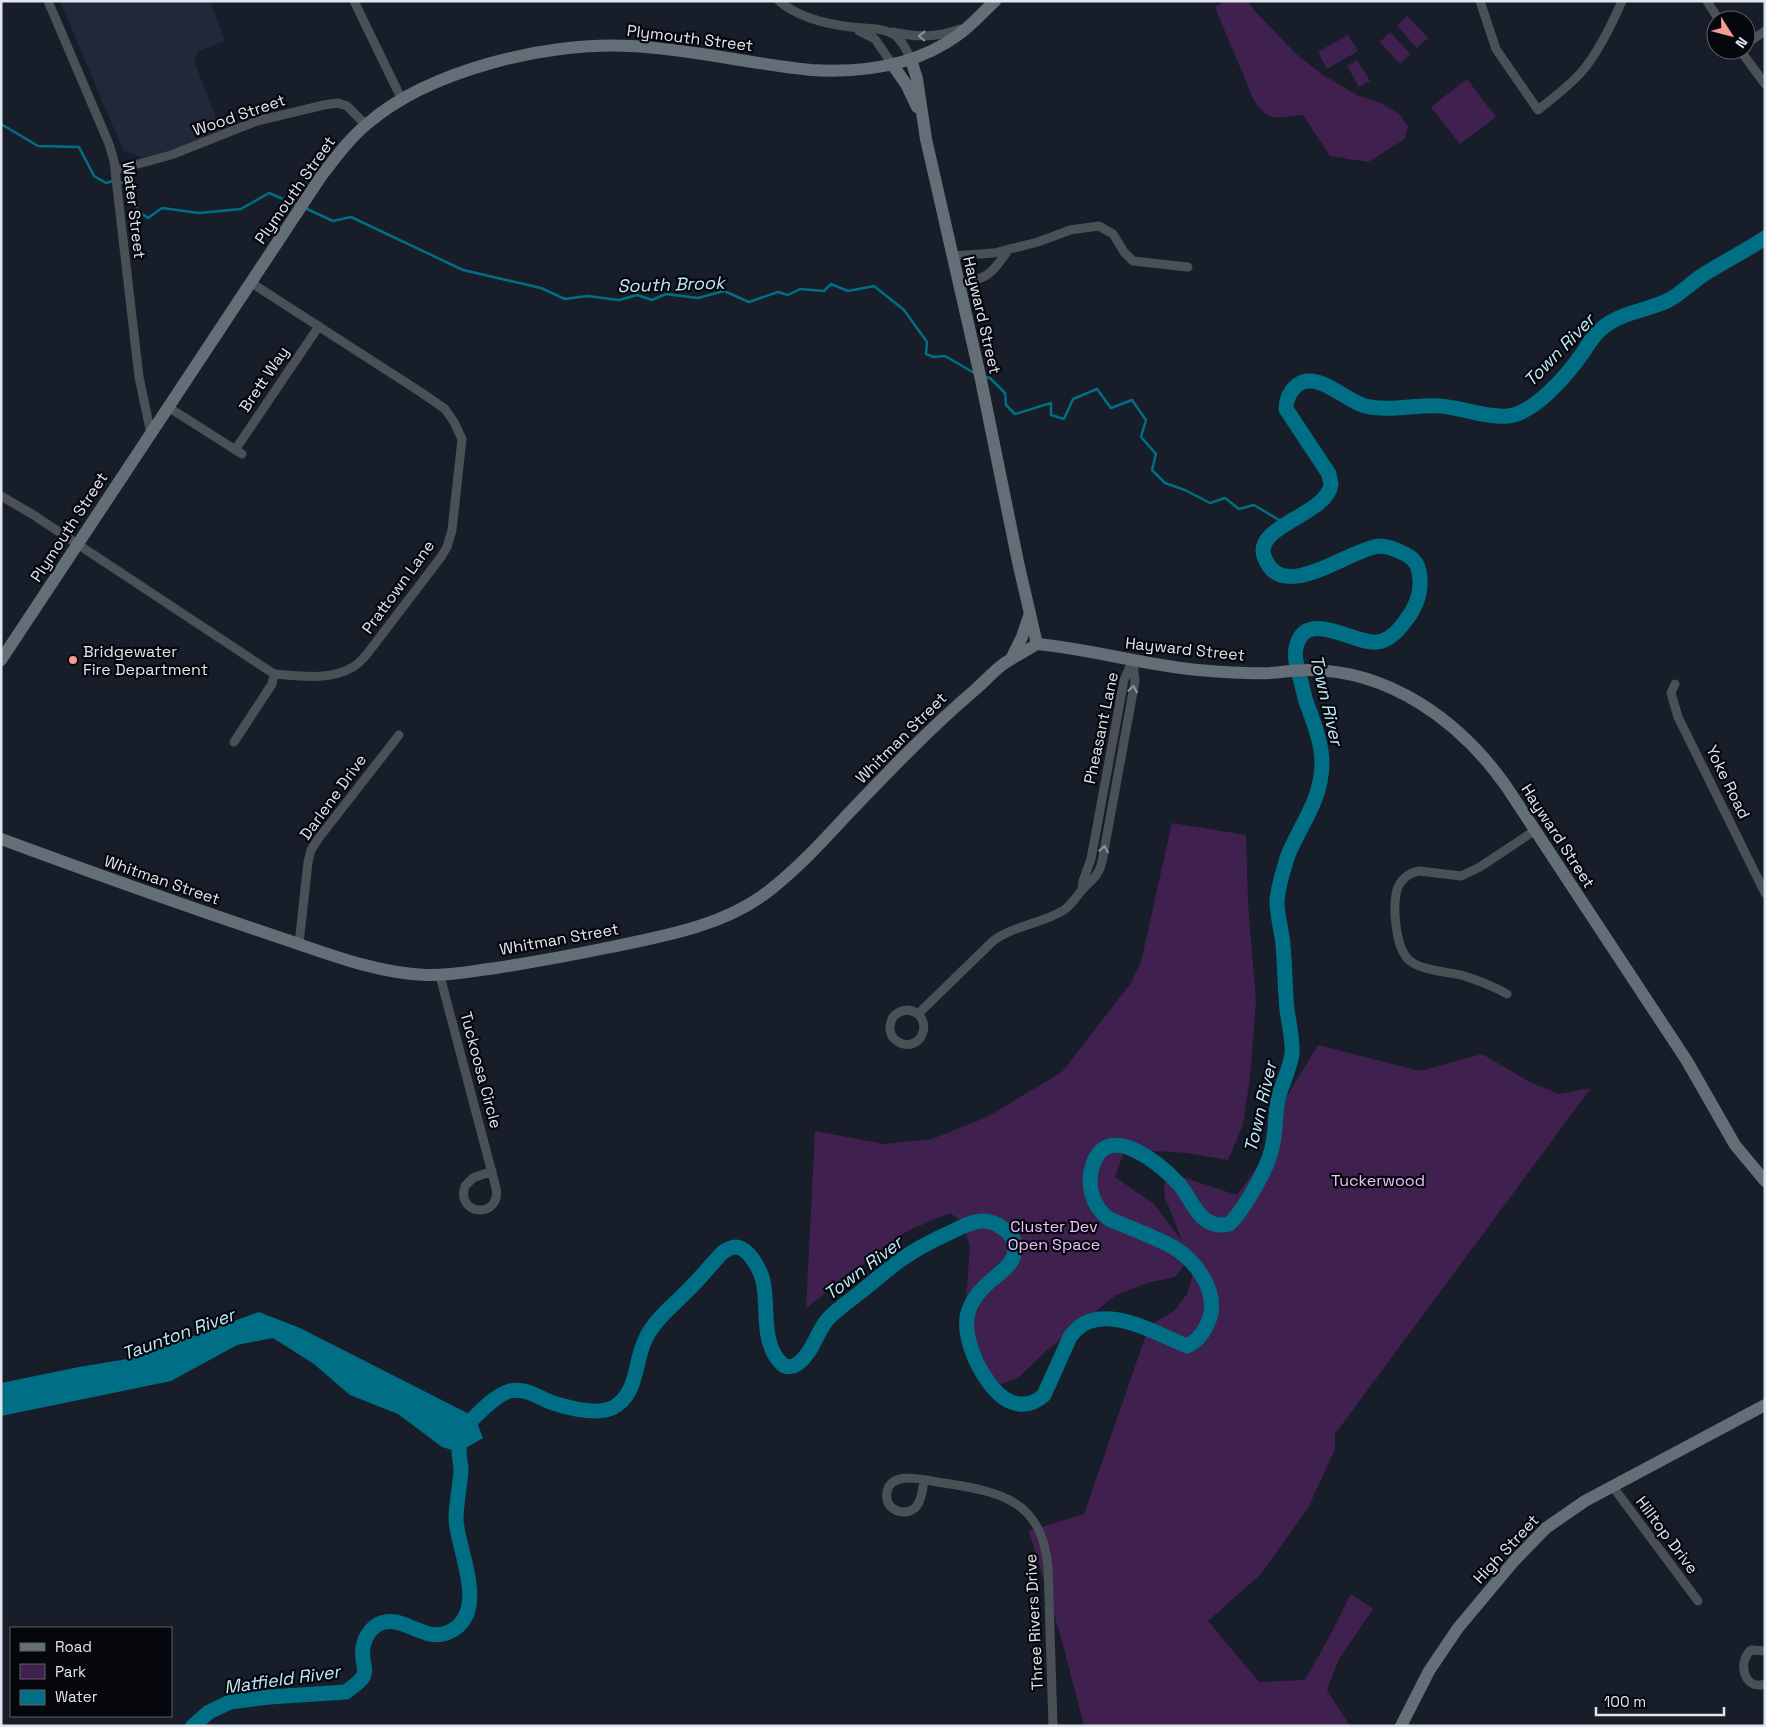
<svg xmlns="http://www.w3.org/2000/svg" width="1766" height="1727" viewBox="0 0 1766 1727" font-family="'Space Grotesk',sans-serif">
	<rect width="100%" height="100%" fill="#181d2a"/>
	<path fill="#21283a" d="M60,1H210L225,41L198,51L194,61L221,130L158,155L141,157L123,150Z"/>
	<path fill="#40204e" d="M1225,1H1248L1254,10L1296,54L1323,75L1357,95L1380,103L1391,109L1399,114L1408,126L1405,139L1368,162L1330,156L1303,115C1278,118 1265,123 1252,96L1215,7Z
		M1407,16L1428,38L1417,48L1397,26Z
		M1390,32L1410,54L1400,64L1380,42Z
		M1348,35L1358,51L1327,69L1318,52Z
		M1357,60L1370,81L1359,87L1347,66Z
		M1467,79L1496,117L1460,144L1431,107Z
		M1172,823L1246,835L1248,904L1256,1001L1250,1077L1243,1125L1228,1160L1186,1153L1125,1149L1115,1177L1154,1204L1182,1241L1169,1207L1165,1200L1164,1184L1168,1181L1172,1182L1185,1178L1237,1195L1260,1163L1284,1101L1318,1045L1420,1071L1482,1054L1530,1082L1559,1094L1591,1088L1335,1434V1449L1308,1508L1261,1574L1208,1621L1259,1682L1305,1680L1327,1641L1351,1594L1373,1609L1339,1659L1327,1690L1350,1726H1084L1062,1641L1029,1531L1084,1514L1149,1326L1175,1310L1187,1294L1194,1270L1190,1258L1175,1277L1147,1283L1116,1295L1046,1351L1018,1378L990,1388L974,1372L963,1342L970,1246L962,1221L950,1213L907,1231L806,1308L815,1131L884,1144L932,1139L987,1117L1062,1072L1131,983L1141,962Z"/>
	<path fill="#006f85" d="M259,1312L300,1328L475,1417L483,1438L459,1452L442,1447L398,1414L350,1395L314,1364L273,1338L237,1345L171,1381L1,1416V1383L79,1367L133,1358Z"/>
	<g fill="none" stroke-linecap="round" stroke-linejoin="round">
		<path stroke="#006f85" stroke-width="2.5" d="M1,124L38,146L79,147L94,176L106,183L113,181
			M119,182L127,184L138,211L148,218L162,208L199,213L241,209L269,193L297,205
			M305,208L333,221L351,217L463,270L541,288L565,299L587,296L619,300L637,295L652,300L666,294L698,298L724,291L749,302L778,292L788,295L800,289L824,291L831,284L848,291L874,286L904,310L927,342L926,354L934,357L945,356L976,374
			M983,376L990,378L1005,393L1006,405L1015,414L1051,403V415L1064,419L1073,399L1097,389L1111,408L1132,400L1146,420L1141,437L1156,454L1152,470L1165,483L1185,490L1210,503L1225,498L1239,509L1254,505L1279,520L1282,527"/>
		<path stroke="#006f85" stroke-width="15" d="M463,1429C474,1418 495,1394 510,1391C525,1387 539,1398 553,1403C569,1408 597,1415 612,1408C639,1395 634,1360 646,1338C654,1321 670,1308 683,1295C697,1282 709,1267 722,1253C726,1250 730,1247 736,1247C749,1248 760,1269 763,1281C769,1306 760,1344 782,1364C789,1370 797,1365 802,1360C814,1349 817,1331 828,1319C838,1308 852,1299 863,1290C878,1278 892,1265 908,1255C921,1246 936,1239 951,1232C961,1227 972,1221 983,1221C996,1221 1016,1234 1015,1248C1015,1262 1004,1270 994,1278C963,1303 960,1325 976,1361C983,1375 994,1394 1009,1401C1022,1407 1034,1404 1044,1395L1070,1337C1097,1297 1154,1333 1187,1346C1199,1341 1208,1327 1211,1313C1215,1287 1195,1260 1173,1247C1153,1236 1130,1228 1109,1219C1092,1206 1086,1185 1093,1164C1109,1120 1161,1165 1179,1184C1189,1196 1194,1212 1207,1221C1214,1225 1221,1226 1229,1224C1242,1213 1265,1172 1270,1155C1277,1136 1274,1114 1279,1095C1283,1082 1290,1068 1292,1054C1293,1040 1289,1024 1287,1010C1285,989 1285,967 1283,945C1282,931 1277,916 1277,902C1277,894 1280,883 1282,875C1284,869 1286,861 1288,855C1302,822 1321,801 1322,764C1322,741 1313,722 1306,701C1303,692 1302,683 1299,675C1297,666 1294,657 1296,648C1305,606 1354,645 1377,642C1389,641 1399,630 1406,620C1415,609 1421,594 1420,580C1420,568 1416,559 1405,554C1397,550 1389,546 1379,546C1349,549 1281,606 1264,556C1254,526 1326,515 1331,485C1331,483 1329,476 1329,474L1286,409C1286,398 1293,383 1307,381C1326,379 1347,401 1365,406C1390,412 1416,404 1441,406C1462,408 1488,418 1508,416C1535,413 1567,375 1582,354C1588,345 1592,337 1600,330C1619,312 1647,311 1669,300C1680,294 1690,284 1700,277C1721,263 1744,252 1765,238
			M193,1726L209,1712L230,1702L269,1697L346,1692C352,1687 359,1683 363,1677C367,1670 363,1665 363,1658C361,1646 366,1632 377,1625C401,1611 423,1644 449,1632C490,1613 458,1552 456,1520C456,1503 460,1487 461,1470C461,1464 459,1458 459,1451C460,1445 461,1439 462,1432"/>
		<path stroke="#4a5156" stroke-width="9" d="M48,1L109,144L114,161L139,377L151,434
			M354,1L402,100
			M779,1C799,18 826,24 851,27C866,29 884,27 896,36C903,42 907,51 911,59
			M1480,1L1496,49L1538,110C1554,97 1571,85 1584,69C1600,49 1612,24 1622,1
			M1707,1L1719,20
			M859,31L875,39L892,64
			M892,32C916,37 936,38 960,29
			M1746,44L1765,31
			M1740,50L1765,84
			M116,170L171,155L257,121L324,105L338,103L347,106L366,125
			M952,256L994,253L1038,242L1070,230L1099,226L1113,234L1124,252L1133,261L1188,267
			M958,284C989,279 992,273 1009,249
			M168,407L242,454
			M235,450L319,326
			M1,496L32,514L274,674C299,676 330,681 353,667C358,664 363,659 367,654L441,557L447,547L452,530L462,439L454,422L445,409L422,393L250,282
			M1675,684L1671,693L1678,717L1765,893
			M234,742L272,684L274,674
			M1082,890L1083,881L1091,859L1124,680L1132,662
			M299,944L308,862L311,850L318,839L399,735
			M440,976L496,1188C502,1219 455,1216 465,1186L473,1178L492,1171
			M1507,994C1492,985 1477,980 1461,975C1446,972 1420,970 1409,960C1396,949 1393,910 1396,894C1398,882 1407,873 1419,871L1461,876L1480,867L1534,831
			M918,1014C909,1008 901,1009 893,1017C879,1042 916,1056 923,1032C925,1025 923,1019 918,1014L993,941C1014,925 1042,924 1064,910C1072,904 1076,897 1082,890C1091,880 1099,876 1102,862L1135,681L1133,661
			M924,1480C922,1493 921,1512 904,1512C899,1512 894,1510 890,1506C887,1502 886,1497 887,1492C891,1469 928,1481 944,1483C1001,1492 1042,1500 1048,1567L1053,1726
			M1613,1487L1698,1601
			M1765,1651L1751,1650C1737,1662 1744,1691 1765,1684"/>
		<path stroke="#646e76" stroke-width="12" d="M911,59L917,79L926,139L981,380L1018,562L1037,644C1091,649 1144,665 1198,670C1222,672 1246,674 1270,673C1283,672 1295,670 1308,670C1390,670 1460,721 1506,786L1687,1061L1735,1145L1765,1181
			M892,64L906,84L917,107
			M1011,659L1022,637L1030,613
			M1,660L322,175C336,157 349,139 367,124C429,70 549,41 631,46C691,49 751,64 811,70C862,73 916,66 958,35C972,25 983,12 995,1
			M1,839C93,873 185,906 278,937C326,953 375,973 426,975C449,976 472,971 496,968C534,962 573,955 611,947C666,936 726,925 770,890C798,868 822,842 846,816C888,772 930,728 976,689C985,681 993,672 1002,665C1013,657 1026,651 1037,644
			M1401,1726L1429,1671L1458,1628L1514,1561L1546,1528L1585,1501L1765,1405"/>
	</g>
	<defs><path id="oneway-chevron" d="M-2-3.5L2.5 0L-2 3.5" fill="none" stroke-width="1.6" stroke-linecap="round" stroke-linejoin="round" transform="scale(1.25)"/></defs>
	<g stroke="#8e949a">
		<use href="#oneway-chevron" transform="translate(922 36) rotate(-179)"/>
		<use href="#oneway-chevron" transform="translate(1133 689) rotate(-80)"/>
		<use href="#oneway-chevron" transform="translate(1104 849) rotate(-80)"/>
	</g>
	<circle fill="#f59c92" stroke="#06070d" stroke-width="2" cx="73" cy="660" r="5"/>
	<g text-anchor="middle" dominant-baseline="central" stroke-width="4.5" stroke-linejoin="round" paint-order="stroke">
		<g font-size="16" fill="#e1e5ee" stroke="#06070d">
			<text transform="translate(690 38) rotate(7)">Plymouth Street</text>
			<text transform="translate(239 115) rotate(-19)">Wood Street</text>
			<text transform="translate(295 190) rotate(-55)">Plymouth Street</text>
			<text transform="translate(134 210) rotate(83)">Water Street</text>
			<text transform="translate(982 315) rotate(77)">Hayward Street</text>
			<text transform="translate(264 379) rotate(-56)">Brett Way</text>
			<text transform="translate(69 527) rotate(-57)">Plymouth Street</text>
			<text transform="translate(398 587) rotate(-54)">Prattown Lane</text>
			<text transform="translate(1185 649) rotate(6)">Hayward Street</text>
			<text transform="translate(1101 728) rotate(-78)">Pheasant Lane</text>
			<text transform="translate(901 738) rotate(-45)">Whitman Street</text>
			<text transform="translate(1728 782) rotate(64)">Yoke Road</text>
			<text transform="translate(333 797) rotate(-54)">Darlene Drive</text>
			<text transform="translate(1558 836) rotate(57)">Hayward Street</text>
			<text transform="translate(162 880) rotate(19)">Whitman Street</text>
			<text transform="translate(559 939) rotate(-10)">Whitman Street</text>
			<text transform="translate(481 1070) rotate(75)">Tuckoosa Circle</text>
			<text transform="translate(1667 1535) rotate(53)">Hilltop Drive</text>
			<text transform="translate(1506 1549) rotate(-47)">High Street</text>
			<text transform="translate(1034 1622) rotate(-93)">Three Rivers Drive</text>
		</g>
		<g font-size="16" fill="#e1e5ee" stroke="#06070d" text-anchor="start">
			<text x="83" y="651">Bridgewater<tspan x="83" dy="18">Fire Department</tspan></text>
		</g>
		<g font-size="16" fill="#eac0ff" stroke="#06070d">
			<text x="1378" y="1180">Tuckerwood</text>
			<text x="1054" y="1226">Cluster Dev<tspan x="1054" dy="18">Open Space</tspan></text>
		</g>
		<g font-size="18" font-style="italic" fill="#c0ebf8" stroke="#06070d">
			<text transform="translate(671 284) rotate(-2)">South Brook</text>
			<text transform="translate(1559 350) rotate(-46)">Town River</text>
			<text transform="translate(1327 700) rotate(77)">Town River</text>
			<text transform="translate(1260 1107) rotate(-77)">Town River</text>
			<text transform="translate(863 1268) rotate(-37)">Town River</text>
			<text transform="translate(178 1334) rotate(-20)">Taunton River</text>
			<text transform="translate(282 1679) rotate(-8)">Matfield River</text>
		</g>
	</g>
	<rect width="1766" height="1727" fill="none" stroke="#e1e5ee" stroke-width="5"/>
	<rect x="10" y="1627" width="162" height="90" fill="#06070d" stroke="#5e6067"/>
	<rect x="20" y="1643" width="25" height="8" fill="#646e76" stroke="#5e6067"/>
	<text x="55" y="1652" font-size="15" fill="#e1e5ee">Road</text>
	<rect x="20" y="1664" width="25" height="15" fill="#40204e" stroke="#5e6067"/>
	<text x="55" y="1677" font-size="15" fill="#e1e5ee">Park</text>
	<rect x="20" y="1690" width="25" height="15" fill="#006f85" stroke="#5e6067"/>
	<text x="55" y="1702" font-size="15" fill="#e1e5ee">Water</text>
	<g transform="translate(1731 35) rotate(126)"><circle r="24" fill="#06070d" stroke="#5e6067"/>
	<path d="M0-4L9 19L0 12L-9 19Z" fill="#f59c92"/>
	<text y="-8" font-size="14" font-weight="bold" text-anchor="middle" fill="#e1e5ee">N</text>
	</g>
	<path d="M1596 1707v8h128v-8" fill="none" stroke="#e1e5ee" stroke-width="2.5"/>
	<text x="1604" y="1707" font-size="15" fill="#e1e5ee" stroke="#06070d" stroke-width="4" paint-order="stroke">100 m</text>
</svg>
